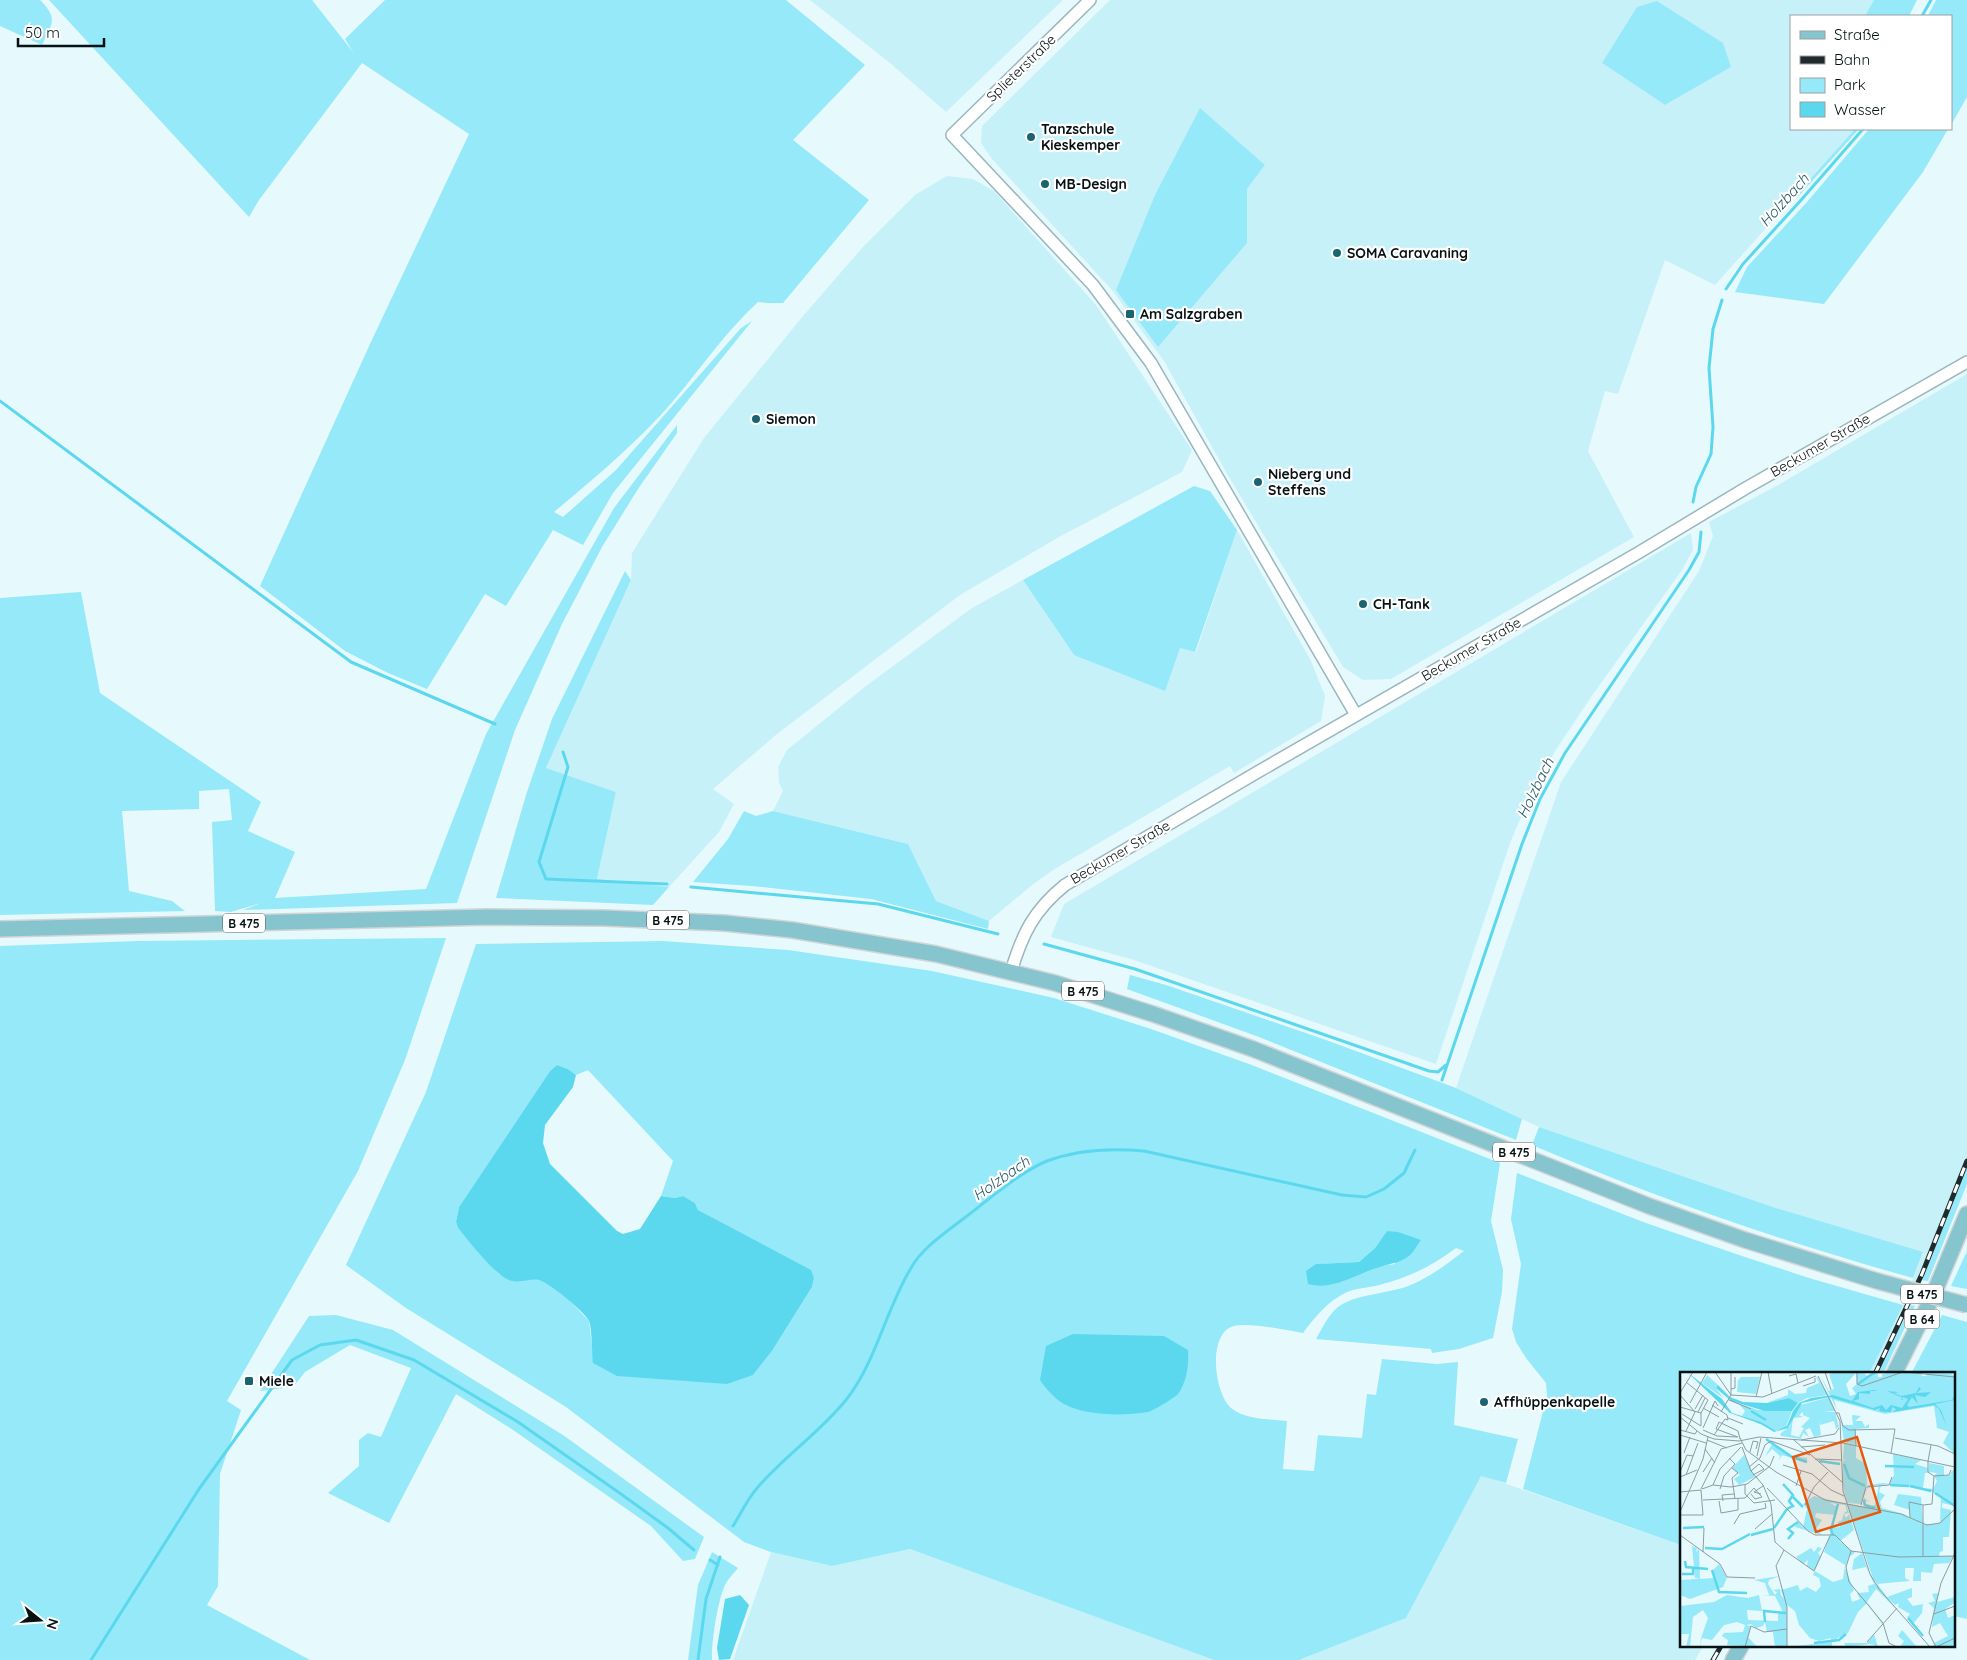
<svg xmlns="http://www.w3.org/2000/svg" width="1967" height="1660" viewBox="0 0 1967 1660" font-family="Quicksand,sans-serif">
	<rect width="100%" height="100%" fill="#e6f9fd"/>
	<path fill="#c7f1f9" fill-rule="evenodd" d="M810,0H1063L946,112L890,63Z
		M1110,0H1874L1866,14L1870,16H1791V129H1855L1715,285L1665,260L1618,394L1605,391L1588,451L1634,537L1391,679L1363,680L1343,667L1226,472L1164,361L1112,290L992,159L981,143L982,126ZM1602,63L1730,67L1665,105ZM1200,109L1265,165L1247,189Z
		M947,176L973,179L994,191L1096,305L1192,450L1182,472L1059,537L960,595L777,734L713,789L734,804L719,832L669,887L597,879L616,792L546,768L631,580L632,553L704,438L803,316L862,248L915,195Z
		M1967,374V1166L1922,1280L1900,1330L1877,1374H1869L1903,1305L1923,1253L1776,1208L1539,1127L1456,1088L1561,782L1699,571L1713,536L1709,522L1778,485Z
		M1237,530L1311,661L1325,696L1321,721L1234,773L1230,766L1053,870L1032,885L989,921L936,901L908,844L773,811L783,791L779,783L778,767L787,750L866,686L972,608L1023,580L1074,655L1180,648L1196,652Z
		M1691,533L1693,550L1682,570L1591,697L1555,751L1529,798L1510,843L1436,1064L1134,960L1051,937L1064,904Z
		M1481,1475L1681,1545V1646H1703L1695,1660H1299L1406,1618Z
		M910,1549L1214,1660H733L771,1552L832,1566Z"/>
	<path fill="#96e9f9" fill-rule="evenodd" d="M0,0H40C59,19 52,23 42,45L0,26Z
		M49,0H312L353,52L345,39L385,0H786L865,65L793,140L869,200L783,303H768L758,302C726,331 702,367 674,400C638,442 596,477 554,512L563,517L616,470L741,328L752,321L613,493L583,545L553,530L506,606L485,594L427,689L388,673L345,651L260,586L370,344L469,134L362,63L259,200L249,217Z
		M1874,0H1917L1909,16H1870L1866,14Z
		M1936,0H1967V97L1951,125V16H1928Z
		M1657,1L1723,43L1731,67L1665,105L1602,63L1637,7Z
		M1200,108L1265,165L1247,189V243L1158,347L1116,290L1155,195Z
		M1855,129H1859L1797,198L1794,197Z
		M1869,129H1948L1923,172L1824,304L1735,292L1747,267L1807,202Z
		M677,425V433L638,489L602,547L562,624L515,730L457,903L243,910L261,903L231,912L215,911L212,822L232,820L229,789L199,791V809L122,811L129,891L172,901L185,911L0,915V598L81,592L100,693L261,802L248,831L295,852L275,898L426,889L486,734L614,508Z
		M1194,486L1210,491L1237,530L1195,652L1180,648L1165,691L1074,655L1023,580Z
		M625,571L631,580L546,768L616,792L597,879L669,887L653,905L496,898L526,795L552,719Z
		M744,811L756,816L773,811L908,844L936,901L989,921L988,929L871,899L752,886L693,882L728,839Z
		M446,938L405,1060L358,1171L227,1401L241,1410L220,1474L218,1586L207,1605L310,1660H0V946L138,941Z
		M663,941L788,950L932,971L1054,998L1151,1029L1249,1064L1500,1163L1491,1221L1503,1270L1502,1292L1493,1338L1459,1349L1432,1353L1431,1349L1316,1339C1322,1329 1328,1315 1338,1307C1355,1294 1387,1294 1408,1286C1429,1278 1447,1264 1464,1251L1456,1248C1432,1266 1408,1278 1379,1285C1369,1288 1355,1288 1345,1293C1327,1302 1315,1317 1303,1333C1287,1330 1248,1322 1234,1326C1207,1333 1214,1393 1231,1408C1246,1420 1269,1419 1287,1421L1283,1469L1314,1471L1318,1435L1362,1438L1367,1394L1376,1395L1382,1359L1437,1364L1458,1362L1454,1425L1518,1439L1506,1483L1481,1476L1406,1618L1299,1660H1214L910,1549L832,1566L771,1552L744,1542L566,1407L406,1308L346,1265L426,1092L476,944ZM557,1065L568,1069L576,1075L588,1070L673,1161L661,1196L675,1198L683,1196L695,1203L698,1210L751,1239L814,1278L812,1287L772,1351L753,1375L594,1363L589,1321L573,1304L547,1282L537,1279L499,1274L458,1228L456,1222L459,1207L550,1071ZM1387,1231L1395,1264L1381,1266L1341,1282L1316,1264L1359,1262L1375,1248Z
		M1130,975L1166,985L1326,1040L1456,1088L1522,1119L1516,1140L1259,1037L1127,989Z
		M1539,1127L1776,1208L1923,1252L1913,1278C1783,1242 1656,1198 1532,1145Z
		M1967,1166V1184L1928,1281L1922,1280Z
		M1517,1173L1646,1223L1742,1256L1809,1278L1903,1305L1869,1374H1681V1545L1523,1489L1547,1396L1546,1383L1526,1358L1516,1342L1512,1329L1521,1264L1511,1219Z
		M1967,1251V1289L1951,1286Z
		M1911,1305L1915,1306L1883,1374H1877Z
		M336,1315L393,1330L563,1435L704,1537L695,1559L683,1561L651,1526L513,1430L456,1394L389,1523L328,1493L359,1466V1440L368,1433L381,1437L411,1368L350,1345L305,1372L293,1387L260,1391L309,1316Z
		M1942,1315L1967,1322V1619L1953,1616V1374H1911Z
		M712,1552L738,1568C734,1573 729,1578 726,1583C718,1597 711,1644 712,1660H688L698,1585Z"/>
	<path fill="#5cd8ee" d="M557,1065L568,1069L576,1075L573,1087L545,1125L543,1143L550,1164L617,1231L623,1234L640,1229L661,1196L675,1198L683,1196L695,1203L698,1210L811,1270L814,1278L812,1287L772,1351L753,1375L727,1384L617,1376L593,1363C592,1353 592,1328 589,1321C585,1312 548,1282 539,1280C530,1278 519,1284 509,1280C494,1274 469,1241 458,1228L456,1222L459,1207L550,1071Z
		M1387,1231L1398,1232L1421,1240C1417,1245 1414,1252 1409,1256C1398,1264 1391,1263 1380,1267C1356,1274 1333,1291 1308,1284L1306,1271L1316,1264L1359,1262L1375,1248Z
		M1073,1334L1164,1336L1188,1350C1189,1364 1187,1382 1178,1394C1174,1398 1153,1411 1148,1412C1124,1416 1086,1416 1064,1404C1055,1399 1046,1389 1040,1380L1046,1346Z
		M740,1595L749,1605L730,1659L719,1660L717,1648L725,1599Z"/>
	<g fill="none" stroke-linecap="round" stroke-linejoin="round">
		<path stroke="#5cd8ee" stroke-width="3" d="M1922,16L1931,0
			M1726,289L1743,264L1802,199L1863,129
			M0,401L351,662L495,724
			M1693,502L1696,487L1711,454L1713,427L1709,368L1713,329L1722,300
			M563,752L568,767L539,862L546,879L667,884
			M691,887L878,904L998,934
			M1044,944L1135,969L1429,1071L1438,1072L1446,1065
			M1442,1080L1522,844L1540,799L1565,753L1689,570L1699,552L1701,532
			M733,1526C741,1513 748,1498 758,1487C785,1456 820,1432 846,1400C876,1362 886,1309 911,1268C922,1248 945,1233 963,1219C987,1201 1020,1172 1047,1161C1079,1149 1111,1148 1144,1151L1342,1195L1366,1197L1384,1189L1404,1173L1415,1150
			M710,1560L718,1565
			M91,1660L199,1489L292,1360L320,1345L356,1340L414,1360L518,1422L621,1494L668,1528L694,1550
			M698,1660L706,1599L720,1557"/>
		<g stroke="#99b7be" stroke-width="14">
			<path id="tertiary" d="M1090,0L952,135L1093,285L1151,363L1356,715
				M1011,972C1022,934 1034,910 1065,885L1256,773L1638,553L1746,488L1967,362"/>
		</g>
		<g stroke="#d2d4d5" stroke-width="18">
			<path id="primary" d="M0,929L488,917L604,918L724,923L792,930L936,954L1055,983L1153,1014L1253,1049L1649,1206L1745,1240L1877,1281
				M1894,1374L1932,1298L1967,1214
				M1733,1660L1741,1646"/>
		</g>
		<use href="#tertiary" stroke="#fff" stroke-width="11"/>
		<use href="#primary" stroke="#86c4ce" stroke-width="15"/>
		<g stroke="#1f2a2d" stroke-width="5">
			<path id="rail" d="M1875,1374L1922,1274L1967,1161
				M1713,1660L1721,1646"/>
		</g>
		<use href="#rail" stroke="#fff" stroke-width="3" stroke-dasharray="9" stroke-linecap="butt"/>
		<g stroke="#d2d4d5" stroke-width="18" stroke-linecap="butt">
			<path id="primary-bridge" d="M1877,1281L1967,1305"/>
		</g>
		<use href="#primary-bridge" stroke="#86c4ce" stroke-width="15"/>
	</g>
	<g fill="#196470" stroke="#fff" stroke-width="2">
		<circle cx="1031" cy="137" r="5"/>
		<circle cx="1045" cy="184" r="5"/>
		<circle cx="1337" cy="253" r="5"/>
		<rect x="1125" y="309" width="10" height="10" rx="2.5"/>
		<circle cx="756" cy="419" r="5"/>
		<circle cx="1258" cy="482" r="5"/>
		<circle cx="1363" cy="604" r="5"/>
		<rect x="244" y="1376" width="10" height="10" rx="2.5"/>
		<circle cx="1484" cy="1402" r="5"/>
	</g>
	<g text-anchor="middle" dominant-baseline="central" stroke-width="4.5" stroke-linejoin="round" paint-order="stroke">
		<g fill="#fff" stroke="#51595a" stroke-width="1">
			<rect x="647" y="910.5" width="42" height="19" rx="4"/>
			<rect x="223" y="913.5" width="42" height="19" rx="4"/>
			<rect x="1062" y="981.5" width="42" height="19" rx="4"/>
			<rect x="1493" y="1142.5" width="42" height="19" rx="4"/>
			<rect x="1901" y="1284.5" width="42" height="19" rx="4"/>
			<rect x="1904.5" y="1309.5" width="35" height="19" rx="4"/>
		</g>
		<g font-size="12" font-weight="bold" fill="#071214">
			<text x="668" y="920">B 475</text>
			<text x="244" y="923">B 475</text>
			<text x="1083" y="991">B 475</text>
			<text x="1514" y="1152">B 475</text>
			<text x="1922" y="1294">B 475</text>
			<text x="1922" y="1319">B 64</text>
		</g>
		<g font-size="14" fill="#071214" stroke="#fff">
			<text transform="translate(1021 68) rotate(-44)">Splieterstraße</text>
			<text transform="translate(1820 445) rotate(-30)">Beckumer Straße</text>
			<text transform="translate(1471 649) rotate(-30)">Beckumer Straße</text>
			<text transform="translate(1120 852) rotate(-30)">Beckumer Straße</text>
		</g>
		<g font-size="14" font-weight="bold" fill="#071214" stroke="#fff" text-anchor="start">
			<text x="1041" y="129">Tanzschule<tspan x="1041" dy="16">Kieskemper</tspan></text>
			<text x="1055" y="184">MB-Design</text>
			<text x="1347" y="253">SOMA Caravaning</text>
			<text x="1140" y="314">Am Salzgraben</text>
			<text x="766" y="419">Siemon</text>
			<text x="1268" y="474">Nieberg und<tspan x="1268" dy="16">Steffens</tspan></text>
			<text x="1373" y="604">CH-Tank</text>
			<text x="259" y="1381">Miele</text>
			<text x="1494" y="1402">Affhüppenkapelle</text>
		</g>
		<g font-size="15" font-style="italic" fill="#265a64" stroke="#fff">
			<text transform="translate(1784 200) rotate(-48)">Holzbach</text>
			<text transform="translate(1535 788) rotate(-64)">Holzbach</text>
			<text transform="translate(1001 1178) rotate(-35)">Holzbach</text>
		</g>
	</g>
	<g transform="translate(1680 1372)">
		<rect width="275" height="275" fill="#e6f9fd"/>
		<path d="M155,0H183L187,4L198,0V5H202V2L210,0H241L242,4H247L244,0H275L271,3L275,4V82L263,71L269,60L257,56L254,34L205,42L154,28L157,38L140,3L149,19L154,17L149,2ZM176,1L177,12L172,16L176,22L170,24L166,12ZM27,3L38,13L36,16L43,26L22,11ZM61,5H80L76,22L57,20L58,8ZM136,5H137L149,23L127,26L118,31L109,26L86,31L108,23V17L115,22L126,21L127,16L139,11ZM150,25L155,39H142L155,40L159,55L156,57L154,49L140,53L139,49L141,63L134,65L130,56L125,58L129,65L123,61L121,67L101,64L100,62L110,54L113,41L120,33ZM123,40V43L130,46L121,55L124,56L119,65L111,63L113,46L123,45L119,43ZM58,31L78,38L112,39L106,55L95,59L62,44L65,39ZM172,43L181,44L175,49H182L185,55L189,52V56L175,57L176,73L164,70L161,49L163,53H173ZM164,71L173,73L241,88L235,92L248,96L249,101H245L243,116L253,117L257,109L254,104L257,101L249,100V91L264,94V104L272,103L270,102L275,96V134L262,131V136L271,138L269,165H263V179L260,180L259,184H273L269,191L254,192L252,201L241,200V209H233L234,196H225V206L230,209L195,212L167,132L187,135L195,133L199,113L188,115L184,126L190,130L184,128L187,134L183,133V129L188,113L203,111L209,112L201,113L199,120L205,123L200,130L202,136L224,142L235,150L230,146V138L214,133L218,122L241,125L243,152L238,151L245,153L243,152H258L262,149L260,150L261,125L247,117L209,113L214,103L213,82L176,74V86L186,92L187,113L181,132L167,131L162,110L163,89L167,87L163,88ZM92,72L111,84L127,86V90L102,83L99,88L100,84L92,77L85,85ZM64,83L75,105L59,113L54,107L60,103L52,96ZM134,124L166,132L169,141L164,142L166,146L169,142L174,158L160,169L175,181L169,185L165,196L174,218L170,222L172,230L180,227L177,221L189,220L188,214L194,212L186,195L172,198L174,187L182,181L189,201L216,237L196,217L187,230L202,250V252L187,231L178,240L168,261L152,269V275H108L151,270V266L139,269L130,266L119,253L115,239L107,233V275H95L93,260H87L85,250L83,254L76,256L71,252L66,253L71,254L68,265L77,275L47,273L48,268L42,264L44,261L63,260L65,253L57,250L44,253L32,268L22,266L20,275L21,266L28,246L23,238L13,245L10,275H6L9,262H0V234L34,230L47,223L68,226L79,223L82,239L67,238L68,248L98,249V240H103L95,224L83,223H89L85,211L74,208L100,204L89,208L88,212L95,223L97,220L93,218L100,217L101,223L104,227L101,218L118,213L120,219L127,215L136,220L141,214L139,206L133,203L135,199L153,210L163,207L165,193L144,180L152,156L160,155L158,150L162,148L164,141L167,139L165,133L150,131L158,135L156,143L136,141L135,145L142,148L136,157L142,163L115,155L118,149L123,155L127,137L123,132ZM12,174L17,176L16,180L19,177L20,207L15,206ZM138,175L142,176L138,181L141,185L134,199L127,194L128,188L123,192L116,185L131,176L134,180ZM39,192L47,206L43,215L10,227L0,223V208L34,206L32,199ZM232,216V225L227,227L233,234L243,232L242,241L233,252L227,245L230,242L218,235L219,231L215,233L207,225ZM259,221L257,230L275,225L274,231L265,237L268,246L275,243V275H253L254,271L268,264L260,251L252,255L254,236L248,231L255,229L252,222ZM222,258L236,274L235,275H220L224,269L218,264ZM194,262L198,275L190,272L166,275L164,271H187Z" fill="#96e9f9" fill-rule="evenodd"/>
		<path d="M7,0L42,27L52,41L81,50L96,59L107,54L113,39L119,31L131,26L153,23L172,29L178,20L194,18L197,19H190V22L179,21V27L173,29L193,36L202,33L206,38L211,33L222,36L228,27L223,25V28H221L223,26L207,19L219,20L214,21L221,24L236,21L239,15L241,17L237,21L251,20L245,25L235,23L238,32L232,25L227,33L229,35L272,28L275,22V28L255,32L261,38L267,55L275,61L267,55L259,37L254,33L213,40L216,37L212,35L211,40H204L199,39L200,36L195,38L149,25L122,31L108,56L94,60L81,52L50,41ZM38,13L50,25L63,30L87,31L109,26L118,31L112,39H85L51,29L36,16Z" fill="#5cd8ee"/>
		<path fill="none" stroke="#5cd8ee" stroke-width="2.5" d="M178,12L195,0M71,39L86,48M86,67L112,85L127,90M139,89L160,92M164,92L169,106L185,114M205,94L234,95M210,113L229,114M230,114L251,119M255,121L275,134M112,124L123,135M184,128L185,133L195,136M3,156L24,155M94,156L107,137L113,134L109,129L113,123L103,112M71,163L93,157M153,163L151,158L158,132M108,167L113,161L108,157L118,150M25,176L42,177L70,162M5,189L6,195L28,197M32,198L39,220L67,221M2,202H13V196M228,246L243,264M85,250L84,239L106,241M134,271L159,268L166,262"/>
		<path fill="none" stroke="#8d9da0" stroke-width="1" d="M35,0L51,23M88,0L92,22M145,0L151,18M177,0V12L182,14L223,0M224,0L275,5M109,4L116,2L118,11M138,4L160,49L163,119L190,202L199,217L250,275M6,10L28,28M123,14L135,10V6M51,17L55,16V5M0,21L13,0M0,23L15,40M51,23L83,25L136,4M76,25L82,0M49,28L71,37M10,31L27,0M32,33L47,43L48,48M0,35L21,41M23,36L39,45M15,37L23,23M18,40L25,26M41,40L51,23V0M156,41H159L163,54L169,58L215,57L211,81M2,42L21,54M0,45L21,62L34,67L59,69L79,65L163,71L275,95M48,46L63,52M21,54V41L28,28M23,56L35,29L38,34M36,57L39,50L58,59L60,67M36,57L58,65M175,57L176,73M0,58L15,62L17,59M23,58L37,64L57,65M6,59L15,40M0,63L26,71M34,63L45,47L48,48M60,66L66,78L96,100L145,128L221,142L247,153L260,151L275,137M215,66L258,74L275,82M27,68L47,76M114,68L162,110M121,68L155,62L159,56M62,75L71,99L83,113L91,132L95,170L104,178L96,194L107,235V275M121,75L145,73M25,77L35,91M70,80L73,69L78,70L76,77M4,81L10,65M77,84L81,66M135,87L162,88M103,93L132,102L151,118L164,124M69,95L80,86L85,73L91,69L130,83M52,96L58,101L52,106L55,127M71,99L79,92L84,97L73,103M0,100L7,83L13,84M23,100L32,86M6,103L18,71M254,104L269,103L271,98M0,105L17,98M33,113L40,97L61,75M65,113V122L74,131L95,128M116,114L121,99M187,115L209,113L212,105M87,116L128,159L135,163H155L171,179L219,185L275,184M21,117L41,77L62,71M22,117L33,113L51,115L67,112L90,94L94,84M40,117L44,104L55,92L49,86M0,120L21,118M81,122L74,120L83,114M23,128L65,126L74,116L82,125L75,127L71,122M39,129L41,141L58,138V127M43,129L42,123L54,122M125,133L134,115L148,100M181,133L186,115M0,140L23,87L28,65M0,143H23L21,118M230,146L229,130L243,133M54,152L60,142L86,136L85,131M75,157L92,142M0,163L40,192L47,205L75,206M104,178L134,199L150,164M171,179L166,195L169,210L203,251L209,271L217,275M23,180L24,156M243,184V133L252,132L254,104L248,100V89L251,73M254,242L275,234M187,270L217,236M65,275L71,254L84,260L107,257M256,275L249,261L261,211L275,181M256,275L275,266"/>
		<path fill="#e8590c" fill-opacity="0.15" stroke="#e8590c" stroke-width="2.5" d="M177,65L200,140L136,160L113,85Z"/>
		<rect width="275" height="275" fill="none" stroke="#071214" stroke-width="2.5"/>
	</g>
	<rect x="1790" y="15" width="162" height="115" fill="#ffffff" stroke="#9ca0a1"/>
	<rect x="1800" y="31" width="25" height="8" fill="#86c4ce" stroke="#9ca0a1"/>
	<text x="1834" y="40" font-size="15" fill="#071214">Straße</text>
	<rect x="1800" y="56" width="25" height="8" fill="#1f2a2d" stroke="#9ca0a1"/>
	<text x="1834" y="65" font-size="15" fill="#071214">Bahn</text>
	<rect x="1800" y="78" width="25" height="15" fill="#96e9f9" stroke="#9ca0a1"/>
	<text x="1834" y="90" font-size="15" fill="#071214">Park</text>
	<rect x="1800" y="102" width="25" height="15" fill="#5cd8ee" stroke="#9ca0a1"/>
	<text x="1834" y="115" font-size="15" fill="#071214">Wasser</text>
	<g transform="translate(40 1620) rotate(107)" stroke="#ffffff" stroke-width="4" paint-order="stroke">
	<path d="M0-4L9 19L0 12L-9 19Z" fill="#071214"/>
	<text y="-8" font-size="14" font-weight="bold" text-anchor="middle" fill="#071214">N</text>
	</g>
	<path d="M18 38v8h86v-8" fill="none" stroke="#071214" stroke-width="2.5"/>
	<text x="25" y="38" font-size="15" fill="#071214" stroke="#ffffff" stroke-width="4" paint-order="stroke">50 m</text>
</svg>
